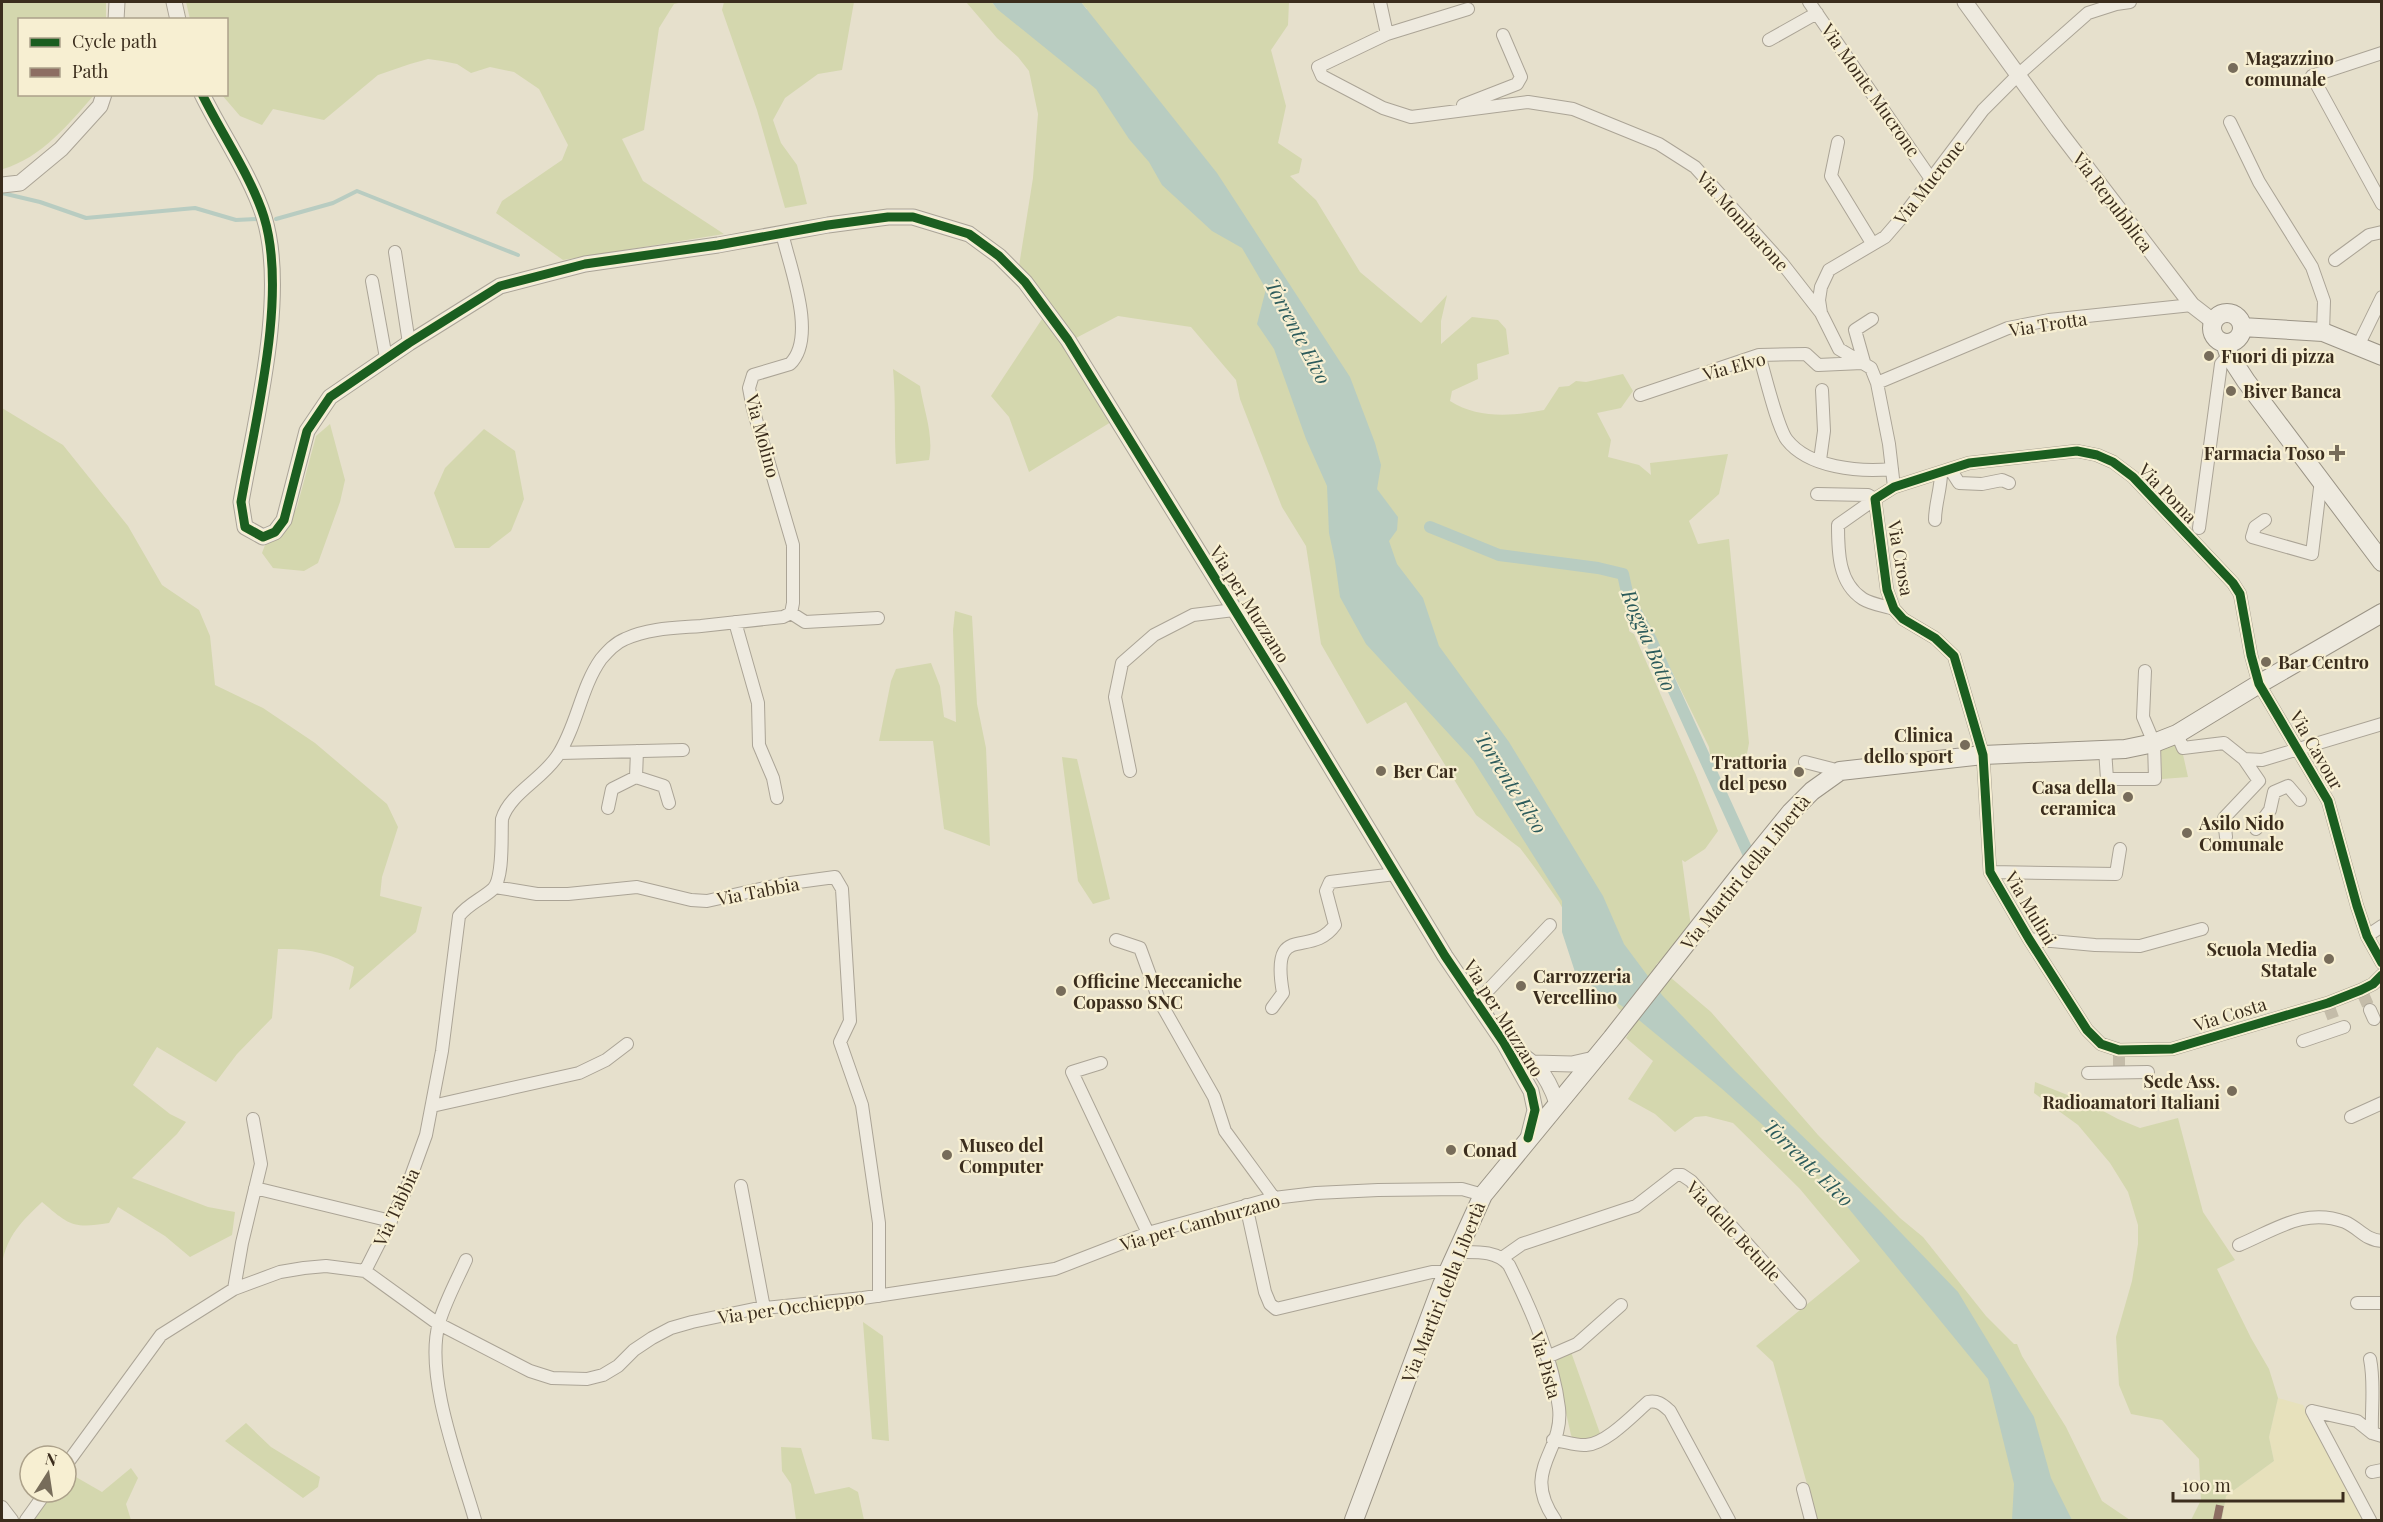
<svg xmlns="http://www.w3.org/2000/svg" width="2383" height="1522" viewBox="0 0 2383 1522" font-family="'Playfair Display',serif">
	<rect width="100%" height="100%" fill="#e6e0cc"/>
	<path fill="#e7e1bc" d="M2278,1398L2303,1405L2364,1520H2222L2226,1496L2274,1461L2269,1437Z"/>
	<path fill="#d4d7ae" d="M2,2H106V19L20,20V94L94,95C69,124 41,158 3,169Z
		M186,2H683L674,4L659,28L644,130L622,139L643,181L724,234L563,260L496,213L502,201L562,160L568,145L539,89L514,72L490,67L471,73L457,64L442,61L428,59L410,64L378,75L324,120L273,109L262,125L240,116L222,95L226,94V20L190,19Z
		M724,2H854L842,70L818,74L785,98L773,120L781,143L797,165L807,204L785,208L757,110L722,10Z
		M966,2H992L997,9H1087L1081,2H1289L1288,25L1271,50L1286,106L1278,143L1302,159L1299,173L1290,176L1316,200L1360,272L1421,323L1447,295L1441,321V344L1472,317L1498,320L1506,329L1509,354L1477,364L1478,379L1452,391L1450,401C1478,419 1513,416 1544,410L1559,387L1569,386L1576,381L1586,382L1623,374L1633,391L1621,408L1597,413L1611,440L1608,457L1639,465L1651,475L1650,463L1728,454L1719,494L1689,521L1698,544L1729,539L1749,743L1746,759L1711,760L1709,747L1654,635L1631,594L1625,573L1597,566L1551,560L1552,564L1619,575L1628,597L1629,631L1634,634L1696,775L1718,831L1705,849L1685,862L1682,860L1691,927L1656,965L1711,1012L1818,1135L1900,1218L1923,1237L1986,1316L2014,1344H2017L2022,1356L2066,1427L2102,1501L2130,1520H1817L1773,1362L1756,1346L1860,1261L1800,1189L1733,1123L1706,1116L1695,1117L1675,1132L1655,1114L1628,1099L1653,1061L1626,1038L1635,1023L1618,1008L1559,902L1538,872L1520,848L1476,815L1406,702L1367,724L1321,644L1306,546L1282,507L1240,399L1236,380L1191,327L1118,316L1076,338L1019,266L1033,178L1038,114L1029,71L1018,57L997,38Z
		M1044,316L1111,422L1029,472L1009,417L991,396Z
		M893,369L920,386C924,411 934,435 929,460L896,464C894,432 896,401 893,369Z
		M2,408L63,445L128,526L162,585L199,610L210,636L215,685L263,708L315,743L387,804L398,827L382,877L380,896L422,907L416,932L349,990L354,967C332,953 305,948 278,949L272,1018L237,1054L216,1082L157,1047L133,1085L170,1114L186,1122L177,1134L132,1178L208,1207L235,1212L232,1235L190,1257L165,1236L118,1207L109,1223C73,1229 69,1225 42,1202C21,1222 7,1236 2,1264Z
		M330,424L345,480L340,502L318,563L304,571L273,568L262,553L265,545L281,536L297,507L316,436Z
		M484,429L515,451L524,499L511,531L489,548H455L434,493L445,468Z
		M955,611L972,616L977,704L986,748L990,846L944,829L933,741H879L891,681L896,669L931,663L940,686L944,717L956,722L953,630Z
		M2178,742L2182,750L2188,777L2162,779L2161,749Z
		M1062,757L1077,759L1110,899L1093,904L1078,881Z
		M2035,1082L2090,1104L2118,1119L2140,1128L2178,1118L2203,1212L2235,1260L2217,1269L2251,1338L2269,1369L2278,1398L2269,1437L2274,1461L2226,1496L2222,1520H2191L2201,1500L2199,1459L2162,1420L2131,1414L2119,1385L2116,1337L2132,1281L2138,1244V1225L2128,1192L2110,1163L2078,1125L2034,1093Z
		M863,1322L883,1336L889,1441L872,1439Z
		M1571,1352L1601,1436L1585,1442L1574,1440L1571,1435L1555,1364L1558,1358Z
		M246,1423L271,1447L320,1477L318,1487L303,1498L225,1441Z
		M781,1447L801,1448L815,1494L849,1487L858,1492L864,1520H796L791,1484L782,1471Z
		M131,1468L138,1478L126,1504L131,1520H33L54,1492H66V1476L69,1473L102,1492Z"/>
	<path fill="#b8ccc1" d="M992,2H1081L1217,173L1350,377L1375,443L1381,465L1377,489L1398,517L1397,530L1389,541L1397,564L1423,598L1439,646L1509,742L1603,896L1624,944L1662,995L1735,1071L1878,1209L1958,1292L2034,1417L2051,1478L2072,1520H2012L2014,1484L1988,1379L1827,1182L1721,1088L1622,1006L1603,995L1575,972L1562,932V901L1473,760L1366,644L1340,597L1335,561L1329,533L1327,486L1306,439L1274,349L1257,324L1266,289L1242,248L1212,231L1162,185L1149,162L1129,139L1096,89L997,9Z"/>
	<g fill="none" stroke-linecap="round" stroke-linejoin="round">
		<path stroke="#b8ccc1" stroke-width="4" d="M2,193L40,202L86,218L195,208L236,220L258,219
			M276,219L333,203L357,191L518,255"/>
		<path stroke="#b8ccc1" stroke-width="12" d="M1430,527L1499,555L1598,568L1623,574L1628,597L1650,638L1748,853"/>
		<path stroke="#c4bca9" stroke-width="12" stroke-dasharray="12 6" stroke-linecap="butt" d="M2363,994L2370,1010
			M2329,1007L2335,1023
			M2119,1054V1066"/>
		<g stroke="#aba496" stroke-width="14">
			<path id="minor" d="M1380,2L1387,34
				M1809,2L1931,179
				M1468,9L1387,34L1318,67L1322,76L1383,108L1411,117L1528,102L1573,109L1659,144L1695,167L1782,263L1821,313
				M1769,40L1817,13
				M2382,53L2312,76L2382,204
				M1463,105L1517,84L1521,77L1503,35
				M2230,122L2259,182L2312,267L2324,301L2323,332
				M1838,142L1831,176L1872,243
				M395,252L409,343
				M2335,260L2369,235L2382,232
				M372,281L386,358
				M2358,346L2382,297
				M1759,355C1765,374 1777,427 1787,440C1809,468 1859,472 1892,469
				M1864,362L1855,330L1872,319
				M1877,383L2008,328L2049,320L2192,305
				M1640,395L1759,355L1806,354L1818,365L1862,363
				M1820,460L1824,431L1822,390
				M1950,469L1959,483L1982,484L2002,480L2009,483
				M1894,487L1889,444L1877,383L1871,368L1839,349L1821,313L1819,300L1821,287L1829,270L1885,237L1904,215L1983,110L2019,74L2088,13L2116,4L2130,2
				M1817,494L1868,495L1875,499
				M1875,499L1838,525C1838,551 1838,583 1863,599C1871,604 1884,606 1894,609
				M1935,520C1935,504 1941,489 1941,473
				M2265,520L2255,527L2252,537L2312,554L2321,480
				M2199,528L2221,364L2229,355
				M791,613L805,622L878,618
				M735,622L758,703L759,745L773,778L777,798
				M2177,734L2183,748L2224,743L2244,759L2262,760L2382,724
				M2105,749L2107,779H2155L2154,743L2143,717L2145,671
				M637,751L636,777L664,786L669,803
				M560,753L683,750
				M1805,762L1840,771
				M1130,771L1115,697L1122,663L1154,635L1193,615L1234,610
				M2274,792L2288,786L2300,800
				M608,808L612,789L636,777
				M2256,829L2270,810L2274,792
				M2226,837L2224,818L2259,781L2244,759
				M1990,872L2116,874L2120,849
				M495,887L537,894H568L637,887L691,900L707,901L783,884L835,877L842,889L850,1021L840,1042L862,1105L879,1223V1296
				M2367,936L2382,926
				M2029,939L2095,945L2140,946L2202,929
				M1116,940L1140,948L1159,1000L1214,1097L1225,1131L1274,1198
				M2382,963L2367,936L2357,906L2328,801L2259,684L2251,655L2240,594L2233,583L2133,477L2113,462L2097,455L2077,451L1969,463L1894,487L1875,499L1887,590L1894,609L1903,619L1935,638L1954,656L1983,755L1990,872L2029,939L2087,1030L2101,1044L2119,1050L2172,1049L2328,1003L2361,990L2373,984L2382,975
				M1477,1002L1550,925
				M1272,1008L1283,993C1270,919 1310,960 1335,925L1326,891L1330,882L1395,874
				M2370,1010L2374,1019
				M2303,1041L2344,1027
				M1101,1063L1072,1072L1148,1233
				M2088,1073L2148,1072
				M432,1106L579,1073L606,1060L627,1044
				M2351,1117L2382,1103
				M741,1186L764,1308
				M255,1188L391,1221
				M1246,1205L1265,1292L1270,1304L1276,1309L1432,1272H1448
				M2239,1245C2275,1230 2305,1207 2345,1222C2359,1228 2365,1240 2382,1241
				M1457,1252C1476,1252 1496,1250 1509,1265C1531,1309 1553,1359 1559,1408C1564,1453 1520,1469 1555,1520
				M1502,1258L1522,1244L1636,1206L1676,1175H1682L1691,1181L1800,1303
				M466,1260C457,1280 445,1302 439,1323C424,1377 460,1467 475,1520
				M365,1271L406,1190L426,1135L442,1051L459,916C468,904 482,899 493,889C504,878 501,835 502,819C510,793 543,779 558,755C577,726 581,687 601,659C608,651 615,643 625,639C649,628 676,628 701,626C729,623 756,620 783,617L791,613L793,603V545L753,409L749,388L753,375L790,364C818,337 789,265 782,233
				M234,1289L242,1243L261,1164L253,1119
				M2357,1303H2382
				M1547,1357L1577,1344L1621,1305
				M2370,1359C2375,1383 2371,1408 2372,1433
				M2312,1411L2370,1520
				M2312,1411L2357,1421L2372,1433L2382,1436
				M1553,1440C1564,1441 1576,1446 1586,1445C1606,1444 1633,1415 1648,1402C1658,1400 1663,1405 1670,1411L1729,1520
				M66,1465L161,1335L234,1289L280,1272L304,1268L326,1266L365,1271L437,1323L530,1371L552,1378L587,1379L603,1375L618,1366L634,1350L652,1338L671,1328L692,1322L754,1309L863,1298L1055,1269L1148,1233L1274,1198L1316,1193L1378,1190L1462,1189L1483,1195
				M2372,1472L2382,1470
				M1803,1489L1811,1520
				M2,1507L12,1520
				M26,1520L46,1492"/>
		</g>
		<g stroke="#aba496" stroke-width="17">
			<path id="tertiary" d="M174,2L178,20
				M1965,2L2058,130L2192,305L2214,322
				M116,20L117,2
				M202,94C221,133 251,176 264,217C288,295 255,421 241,502L245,527L263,537L275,532L284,520L307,431L330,397L409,343L500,286L585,264L718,245L828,225L888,217H913L969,234L999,256L1025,282L1068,340L1281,685L1445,956L1504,1043L1531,1091L1535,1110L1528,1138
				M2,185L20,183L61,149L100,106L104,94
				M1506,1044C1536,1064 1545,1069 1557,1103
				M1534,1063L1572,1064L1594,1059"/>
		</g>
		<g stroke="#9b9486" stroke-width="20">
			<path id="secondary" d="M2212 328a15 15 0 1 1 30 0a15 15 0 1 1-30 0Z
				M2242,327L2323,332L2382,356
				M2225,343L2229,355L2246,381L2382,562
				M1354,1520L1442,1285L1483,1195L1612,1038L1743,871L1791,812L1812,791L1840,771L1983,755L2125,749L2154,743L2177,734L2259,684L2382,613"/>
		</g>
		<use href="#minor" stroke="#eeeadf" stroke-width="12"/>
		<use href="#tertiary" stroke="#eeeadf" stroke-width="15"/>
		<use href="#secondary" stroke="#eeeadf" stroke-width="18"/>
		<path stroke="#8d6e63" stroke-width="8" stroke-dasharray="15 8" stroke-linecap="butt" d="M2217,1520L2221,1500"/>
		<g stroke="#f7efd2" stroke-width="13">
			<path id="cycleway" d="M202,94C221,133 251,176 264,217C288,295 255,421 241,502L245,527L263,537L275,532L284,520L307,431L330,397L409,343L500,286L585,264L718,245L828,225L888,217H913L969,234L999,256L1025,282L1068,340L1281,685L1445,956L1504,1043L1531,1091L1535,1110L1528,1138
				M2382,963L2367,936L2357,906L2328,801L2259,684L2251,655L2240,594L2233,583L2133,477L2113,462L2097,455L2077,451L1969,463L1894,487L1875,499L1887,590L1894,609L1903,619L1935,638L1954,656L1983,755L1990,872L2029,939L2087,1030L2101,1044L2119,1050L2172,1049L2328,1003L2361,990L2373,984L2382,975"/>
		</g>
		<use href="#cycleway" stroke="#1b5e20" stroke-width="9"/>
	</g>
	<g fill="#776c5a" stroke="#f7efd2" stroke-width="2">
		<circle cx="2233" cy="68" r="6"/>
		<circle cx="2209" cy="356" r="6"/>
		<circle cx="2231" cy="391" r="6"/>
		<path d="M2334 444h6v6h6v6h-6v6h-6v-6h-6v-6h6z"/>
		<circle cx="2266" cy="662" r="6"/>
		<circle cx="1965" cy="745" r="6"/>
		<circle cx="1381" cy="771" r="6"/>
		<circle cx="1799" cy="772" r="6"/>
		<circle cx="2128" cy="797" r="6"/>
		<circle cx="2187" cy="833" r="6"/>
		<circle cx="2329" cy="959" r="6"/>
		<circle cx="1521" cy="986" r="6"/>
		<circle cx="1061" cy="991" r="6"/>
		<circle cx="2232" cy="1091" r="6"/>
		<circle cx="1451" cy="1150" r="6"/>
		<circle cx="947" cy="1155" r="6"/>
	</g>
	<g text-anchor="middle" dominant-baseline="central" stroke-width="4.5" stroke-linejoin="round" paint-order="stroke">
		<g font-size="18" font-weight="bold" fill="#3b2d1d" stroke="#f7efd2" text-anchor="start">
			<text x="2245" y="58">Magazzino<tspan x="2245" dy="21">comunale</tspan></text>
			<text x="2221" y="356">Fuori di pizza</text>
			<text x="2243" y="391">Biver Banca</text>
			<text x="2325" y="453" text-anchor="end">Farmacia Toso</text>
			<text x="2278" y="662">Bar Centro</text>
			<text x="1953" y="735" text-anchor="end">Clinica<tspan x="1953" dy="21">dello sport</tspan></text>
			<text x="1787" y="762" text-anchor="end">Trattoria<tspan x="1787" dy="21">del peso</tspan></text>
			<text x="1393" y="771">Ber Car</text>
			<text x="2116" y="787" text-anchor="end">Casa della<tspan x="2116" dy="21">ceramica</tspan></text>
			<text x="2199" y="823">Asilo Nido<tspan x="2199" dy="21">Comunale</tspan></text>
			<text x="2317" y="949" text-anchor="end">Scuola Media<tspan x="2317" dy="21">Statale</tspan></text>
			<text x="1533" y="976">Carrozzeria<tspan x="1533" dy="21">Vercellino</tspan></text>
			<text x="1073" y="981">Officine Meccaniche<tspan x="1073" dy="21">Copasso SNC</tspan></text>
			<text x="2220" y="1081" text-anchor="end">Sede Ass.<tspan x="2220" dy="21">Radioamatori Italiani</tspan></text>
			<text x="959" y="1145">Museo del<tspan x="959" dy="21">Computer</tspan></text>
			<text x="1463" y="1150">Conad</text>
		</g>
		<g font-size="18" fill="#3b2d1d" stroke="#f7efd2">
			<text transform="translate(1871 90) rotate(55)">Via Monte Mucrone</text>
			<text transform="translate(1929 182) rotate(-52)">Via Mucrone</text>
			<text transform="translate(2113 202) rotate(53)">Via Repubblica</text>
			<text transform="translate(1743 221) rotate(48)">Via Mombarone</text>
			<text transform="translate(2048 324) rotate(-9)">Via Trotta</text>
			<text transform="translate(1734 366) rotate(-15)">Via Elvo</text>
			<text transform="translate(763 436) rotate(75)">Via Molino</text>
			<text transform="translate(2168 493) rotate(46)">Via Poma</text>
			<text transform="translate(1901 558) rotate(80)">Via Crosa</text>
			<text transform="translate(1250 604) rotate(58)">Via per Muzzano</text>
			<text transform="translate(2317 750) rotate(60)">Via Cavour</text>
			<text transform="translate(1745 872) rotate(-51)">Via Martiri della Libertà</text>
			<text transform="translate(758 891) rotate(-11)">Via Tabbia</text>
			<text transform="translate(2031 908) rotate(59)">Via Mulini</text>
			<text transform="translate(2230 1014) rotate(-17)">Via Costa</text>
			<text transform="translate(1504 1018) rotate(58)">Via per Muzzano</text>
			<text transform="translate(396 1207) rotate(-65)">Via Tabbia</text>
			<text transform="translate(1200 1222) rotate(-16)">Via per Camburzano</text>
			<text transform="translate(1734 1231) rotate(47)">Via delle Betulle</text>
			<text transform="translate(1443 1292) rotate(-68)">Via Martiri della Libertà</text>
			<text transform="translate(791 1307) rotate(-8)">Via per Occhieppo</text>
			<text transform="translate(1546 1365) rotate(74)">Via Pista</text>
		</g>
		<g font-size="20" font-style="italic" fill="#2c5b5b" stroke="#f7efd2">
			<text transform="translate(1299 331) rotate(62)">Torrente Elvo</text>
			<text transform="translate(1650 640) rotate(67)">Roggia Botto</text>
			<text transform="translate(1512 782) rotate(58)">Torrente Elvo</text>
			<text transform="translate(1809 1162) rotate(44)">Torrente Elvo</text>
		</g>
	</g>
	<rect width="2383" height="1522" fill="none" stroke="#3b2d1d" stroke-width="6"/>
	<rect x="18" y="18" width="210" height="78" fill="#f7efd2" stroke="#aca18a" stroke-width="1.5"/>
	<rect x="30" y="38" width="30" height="9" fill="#1b5e20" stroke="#aca18a" stroke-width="1.5"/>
	<text x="72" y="48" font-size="18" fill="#3b2d1d">Cycle path</text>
	<rect x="30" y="68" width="30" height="9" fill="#8d6e63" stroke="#aca18a" stroke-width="1.5"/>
	<text x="72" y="78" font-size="18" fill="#3b2d1d">Path</text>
	<g transform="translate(48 1474) rotate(12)"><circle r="28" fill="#f7efd2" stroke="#aca18a" stroke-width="1.5"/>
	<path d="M0-4.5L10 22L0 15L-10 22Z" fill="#776c5a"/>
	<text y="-9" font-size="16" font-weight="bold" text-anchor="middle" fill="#3b2d1d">N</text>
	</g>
	<path d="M2173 1492v9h170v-9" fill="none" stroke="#3b2d1d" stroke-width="3"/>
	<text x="2182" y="1492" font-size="18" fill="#3b2d1d" stroke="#f7efd2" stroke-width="4.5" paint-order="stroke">100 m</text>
</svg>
